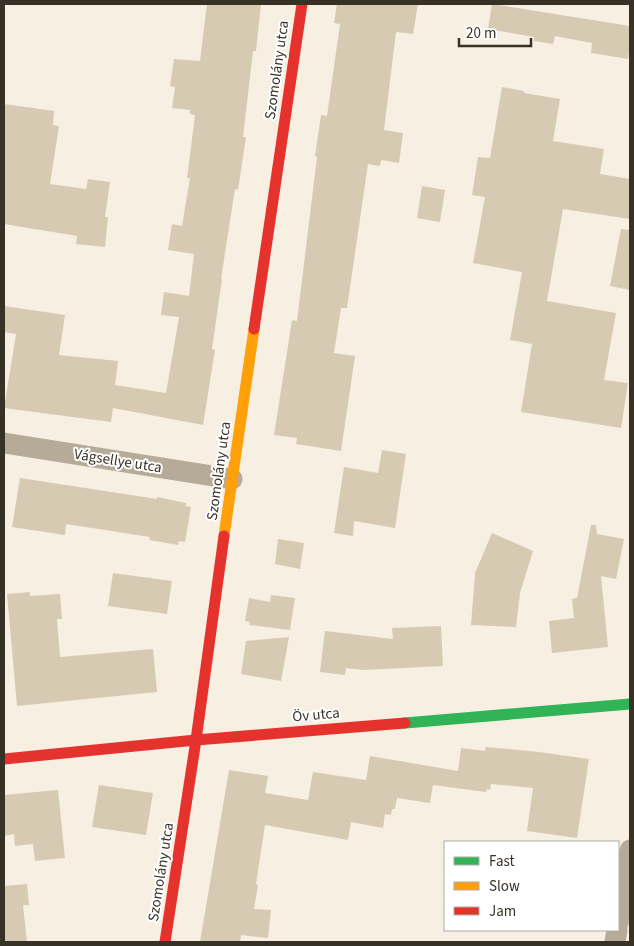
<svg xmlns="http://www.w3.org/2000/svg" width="634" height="946" viewBox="0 0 634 946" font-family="'Source Sans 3',sans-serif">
	<rect width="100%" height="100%" fill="#f7efe2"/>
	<path fill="#d7cab3" d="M207,4H261L256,51H253L243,137H246L238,190L235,189L221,279H222L212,349L215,350L203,425L113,408L111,422L4,408L16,334L4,332V306L65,315L59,355L118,361L115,385L166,393L179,317L161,315L164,292L189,296L194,254L168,250L172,224L182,226L190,178H187L195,115L190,114V110L172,108L175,87L170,86L174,59L200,61Z
		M337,4H418L413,34L396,32L384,130L403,133L399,163L381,160L380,166L368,164L347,308H341L334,353L355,356L341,451L296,444L297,438L274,435L292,320L297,321L317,157L315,156L321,115L327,116L340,24L334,23Z
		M492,4L630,26V46L628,59L591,53L592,43L555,36L553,44L534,41V37L488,29Z
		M502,87L524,91V93L560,99L553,141L604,149L600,174L630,179V219L563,209L547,301L616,313L604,380L628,383L621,428L521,412L532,344L510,340L522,272L473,263L485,197L472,195L478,157L490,158Z
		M4,104L54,111L53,125L59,126L50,184L86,189L88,179L110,182L105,217H108L105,247L76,244L77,236L4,224Z
		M422,186L445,190L440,222L417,218Z
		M621,229L630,230V290L610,286Z
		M382,450L406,454L395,528L354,521L353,536L334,533L344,467L378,473Z
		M20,478L157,499V497L186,503V506L191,507L185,542L179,541L178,545L149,540L150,537L66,524L65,535L12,527Z
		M591,525H596L597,534L624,539L616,579L601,576L608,647L552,653L549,621L574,618L572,599L577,598Z
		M492,533L533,551L520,593L516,627L471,625L475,573Z
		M278,539L304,543L300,569L275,564Z
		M113,573L172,581L167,614L108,606Z
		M30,592V596L60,594L62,619H57L60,657L153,649L157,692L17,706L7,594Z
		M271,595L295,598L290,630L249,625L250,622L245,621L249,598L270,602Z
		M441,626L443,666L363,670L346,668L345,675L320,672L325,631L393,639L392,628Z
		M289,637L281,681L241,674L246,641Z
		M486,747L539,752L589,759L577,838L527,831L533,788L491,784L490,790L487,789L486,792L433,785L430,803L397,798L395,809H392L391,815L385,814L383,828L351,822L348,840L265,825L256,884L258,885L254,909L271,910L268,938L241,935L240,942H200L229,770L268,776L265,793L308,800L313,772L366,780L370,756L458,771L461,748L485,751Z
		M99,785L153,793L146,835L92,827Z
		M58,790L65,858L35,861L33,844L15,846L14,834L4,836V795Z
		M27,884L29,905H23L27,942H4V886Z"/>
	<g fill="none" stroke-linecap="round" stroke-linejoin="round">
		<path stroke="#b6ab99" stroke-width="21" d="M4,443L232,479
			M618,923L630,850
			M615,942L617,930"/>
		<path stroke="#30b455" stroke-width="11" d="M405,723L630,704"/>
		<path stroke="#ff9f0a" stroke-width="11" d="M224,536L254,329"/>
		<path stroke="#e5322d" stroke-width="11" d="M254,329L302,4
			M4,759L196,740L405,723
			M165,942L196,740L224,536"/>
	</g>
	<g text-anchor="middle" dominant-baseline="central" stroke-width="4" stroke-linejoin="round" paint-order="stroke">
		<g font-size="15" fill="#383126" stroke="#fff">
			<text transform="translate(277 70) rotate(-82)">Szomolány utca</text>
			<text transform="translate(118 461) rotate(9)">Vágsellye utca</text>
			<text transform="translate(219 471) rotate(-82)">Szomolány utca</text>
			<text transform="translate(316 715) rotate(-5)">Öv utca</text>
			<text transform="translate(161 872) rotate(-81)">Szomolány utca</text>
		</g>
	</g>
	<rect width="634" height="946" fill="none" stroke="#383126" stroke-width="10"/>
	<rect x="444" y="841" width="175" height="90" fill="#ffffff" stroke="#afada8"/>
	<rect x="454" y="857" width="25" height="8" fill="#30b455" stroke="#afada8"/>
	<text x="489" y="866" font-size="15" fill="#383126">Fast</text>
	<rect x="454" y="882" width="25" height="8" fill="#ff9f0a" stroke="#afada8"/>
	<text x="489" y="891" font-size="15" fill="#383126">Slow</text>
	<rect x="454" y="907" width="25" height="8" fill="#e5322d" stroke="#afada8"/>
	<text x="489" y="916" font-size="15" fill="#383126">Jam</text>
	<path d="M459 38v8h72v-8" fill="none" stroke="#383126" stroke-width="2.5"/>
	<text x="466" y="38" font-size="15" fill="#383126" stroke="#ffffff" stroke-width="4" paint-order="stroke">20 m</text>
</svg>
